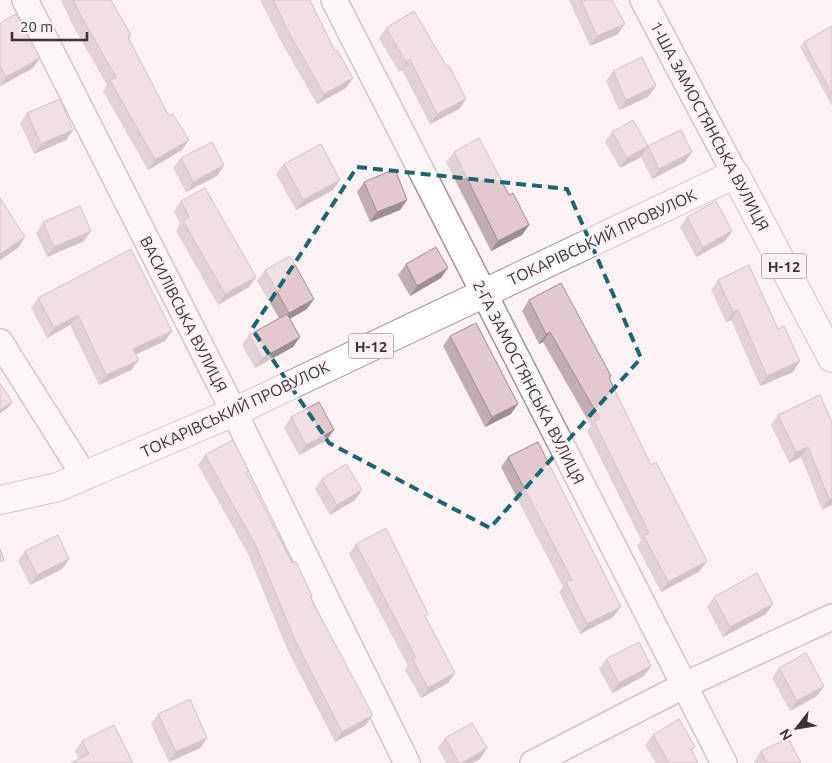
<svg xmlns="http://www.w3.org/2000/svg" width="832" height="763" viewBox="0 0 832 763" font-family="Ubuntu,sans-serif">
	<rect width="100%" height="100%" fill="#fcf1f4"/>
	<g fill="none" stroke-linecap="round" stroke-linejoin="round">
		<g stroke="#a78f96" stroke-width="28">
			<path id="minor" d="M25,0L234,412L407,763
				M334,0L724,763
				M643,0L735,174
				M0,342L85,477
				M533,763L685,685L832,617"/>
		</g>
		<g stroke="#a78f96" stroke-width="30">
			<path id="major" d="M0,500L58,487L234,412L735,174L832,358"/>
		</g>
		<use href="#minor" stroke="#fff" stroke-width="25"/>
		<use href="#major" stroke="#fff" stroke-width="28"/>
	</g>
	<path fill="#c2adb3" d="M61,0H111L131,35L129,39L182,150L148,170L103,91L107,85L73,26Z
		M260,0H310L346,88L317,104L283,45Z
		M569,0H612L618,34L590,46Z
		M0,23L33,68L0,86Z
		M832,26V106L800,47L804,42Z
		M386,28L447,67L466,99L459,109L430,124L402,70L399,72L379,38Z
		M613,71L648,97L619,110L606,81Z
		M27,113L73,130L66,140L34,154L20,123Z
		M612,132L648,146L685,162L652,179L641,157L620,168L605,142Z
		M454,152L509,195L529,225L522,235L491,251L446,162Z
		M181,158L224,165L217,176L186,192L173,168Z
		M284,164L333,190L296,210L276,174Z
		M364,182L407,200L400,210L370,222L357,192Z
		M181,201L249,287L218,305L176,231L180,224L174,211Z
		M687,217L732,231L725,241L696,257L680,227Z
		M43,222L84,241L47,257L36,233Z
		M406,264L441,278L410,296L398,275Z
		M265,270L307,309L290,319L300,337L293,347L255,368L242,345L249,335L279,318L257,281Z
		M718,280L778,329L793,372L760,386L731,320L726,322L711,290Z
		M38,298L165,341L136,354L131,370L99,385L70,325L47,338L31,308Z
		M529,300L611,376L610,379L700,571L661,592L637,546L641,540L587,431L591,426L543,342L539,344L522,311Z
		M450,336L511,414L485,427L443,346Z
		M778,415L832,422V505L822,509L801,457L789,463L771,425Z
		M291,417L327,440L299,455L284,428Z
		M205,455L249,471L247,473L311,598L366,725L335,742L288,651L248,554L198,465Z
		M508,457L613,617L580,634L559,592L563,587L501,467Z
		M322,479L355,500L330,515L315,489Z
		M356,544L428,614L425,617L448,683L421,698L405,670L408,666L349,554Z
		M25,551L69,559L62,569L30,585L18,561Z
		M714,597L766,614L723,637L707,607Z
		M606,659L644,676L612,693L599,669Z
		M779,668L817,696L790,711L772,678Z
		M158,714L207,738L200,748L169,762L151,724Z
		M653,735L695,747L692,751L698,763H656L645,745Z
		M445,738L487,748L480,759L472,763H446L438,748Z
		M82,741L133,763L79,759L75,751Z
		M761,751L801,763H754V762Z"/>
	<path fill="#9e8d92" d="M625,24L618,34L590,46L597,36Z
		M40,58L33,68L0,86L6,77Z
		M410,59L402,70L399,72L406,62Z
		M353,78L346,88L317,104L324,94Z
		M656,86L648,97L619,110L626,100Z
		M466,99L459,109L430,124L437,114Z
		M73,130L66,140L34,154L41,144Z
		M189,140L182,150L148,170L155,160Z
		M648,146L641,157L620,168L627,158Z
		M692,152L685,162L652,179L659,169Z
		M224,165L217,176L186,192L193,182Z
		M340,180L333,190L296,210L303,200Z
		M407,200L400,210L370,222L377,212Z
		M529,225L522,235L491,251L498,241Z
		M91,231L84,241L47,257L54,247Z
		M732,231L725,241L696,257L703,247Z
		M25,237L18,248L0,260V254Z
		M448,268L441,278L410,296L417,286Z
		M256,277L249,287L218,305L225,294Z
		M314,299L307,309L282,323L289,313Z
		M738,310L731,320L726,322L733,312Z
		M78,315L70,325L47,338L54,328Z
		M172,331L165,341L126,359L133,349Z
		M550,332L543,342L539,344L546,334Z
		M300,337L293,347L255,368L262,358Z
		M139,360L131,370L99,385L106,375Z
		M800,361L793,372L760,386L767,376Z
		M12,402L9,407L0,413V410Z
		M518,404L511,414L485,427L492,417Z
		M334,430L327,440L299,455L306,445Z
		M808,447L801,457L789,463L796,452Z
		M362,490L355,500L330,515L337,505Z
		M832,498V505L822,509L829,499Z
		M69,559L62,569L30,585L37,575Z
		M707,561L700,571L661,592L668,582Z
		M773,604L766,614L723,637L730,627Z
		M621,607L613,617L580,634L587,624Z
		M651,666L644,676L612,693L619,683Z
		M455,673L448,683L421,698L428,688Z
		M824,686L817,696L790,711L797,701Z
		M373,715L366,725L335,742L342,732Z
		M207,738L200,748L169,762L176,752Z
		M487,748L480,759L472,763H462Z"/>
	<path fill="#e2c9d0" stroke="#9e8d92" d="M73,0H111L131,35L128,37L169,116L173,114L189,140L155,160L110,80L116,77L81,16Z
		M273,0H310L335,51L337,50L353,78L324,94L290,35Z
		M581,0H612L625,24L597,36Z
		M414,11L447,67L449,66L466,99L437,114L410,59L406,62L386,28Z
		M16,14L40,58L6,77L0,66V23Z
		M832,26V94L804,42Z
		M642,57L656,86L626,100L613,71Z
		M60,99L73,130L41,144L27,113Z
		M633,120L648,146L627,158L612,132Z
		M681,130L692,152L659,169L648,146Z
		M479,138L509,195L513,193L529,225L498,241L454,152Z
		M212,142L224,165L193,182L181,158Z
		M321,144L340,180L303,200L284,164Z
		M395,169L407,200L377,212L364,182Z
		M205,188L256,277L225,294L183,221L189,217L181,201Z
		M0,198L25,237L0,254Z
		M716,201L732,231L703,247L687,217Z
		M80,206L91,231L54,247L43,222Z
		M436,247L448,268L417,286L406,264Z
		M131,249L172,331L133,349L139,360L106,375L78,315L54,328L38,298Z
		M290,256L314,299L289,313L265,270Z
		M749,265L778,329L784,326L800,361L767,376L738,310L733,312L718,280Z
		M561,283L611,376L609,378L651,465L656,462L707,561L668,582L644,536L649,533L594,421L600,419L550,332L546,334L529,300Z
		M287,314L300,337L262,358L249,335Z
		M476,323L518,404L492,417L450,336Z
		M0,383L12,402L0,410Z
		M820,395L832,422V498L829,499L808,447L796,452L778,415Z
		M319,402L334,430L306,445L291,417Z
		M233,440L249,471L246,472L292,563L296,561L312,596L310,597L373,715L342,732L295,640L255,544L205,455Z
		M538,442L621,607L587,624L566,582L572,580L508,457Z
		M346,464L362,490L337,505L322,479Z
		M386,528L428,614L425,616L455,673L428,688L413,660L416,658L356,544Z
		M58,535L69,559L37,575L25,551Z
		M0,549L4,560L0,562Z
		M757,573L773,604L730,627L714,597Z
		M639,642L651,666L619,683L606,659Z
		M806,653L824,686L797,701L779,668Z
		M190,699L207,738L176,752L158,714Z
		M679,719L695,747L691,749L698,763H669L653,735Z
		M472,723L487,748L462,763H459L445,738Z
		M114,725L133,763H71L89,754L82,741Z
		M788,738L801,763H767L761,751Z"/>
	<path d="M0 0H832V763H0ZM357,167L567,189L641,358L490,528L329,443L252,329Z" fill="#fcf1f4" fill-opacity=".55" fill-rule="evenodd"/>
	<path fill="none" stroke="#1b6670" stroke-width="4" stroke-dasharray="10 6" stroke-linejoin="round" d="M357,167L567,189L641,358L490,528L329,443L252,329Z"/>
	<g text-anchor="middle" dominant-baseline="central" stroke-width="5" stroke-linejoin="round" paint-order="stroke">
		<g fill="#fcf1f4" stroke="#766c6f" stroke-width="1">
			<rect x="761.5" y="253.5" width="45" height="25" rx="4"/>
			<rect x="348.5" y="333.5" width="45" height="25" rx="4"/>
		</g>
		<g font-size="15" font-weight="bold" fill="#3d3336">
			<text x="784" y="266">Н-12</text>
			<text x="371" y="346">Н-12</text>
		</g>
		<g font-size="16" fill="#3d3336" stroke="#fcf1f4">
			<text transform="translate(710 126) rotate(62)">1-ША ЗАМОСТЯНСЬКА ВУЛИЦЯ</text>
			<text transform="translate(602 237) rotate(-25)">ТОКАРІВСЬКИЙ ПРОВУЛОК</text>
			<text transform="translate(184 314) rotate(63)">ВАСИЛІВСЬКА ВУЛИЦЯ</text>
			<text transform="translate(529 382) rotate(63)">2-ГА ЗАМОСТЯНСЬКА ВУЛИЦЯ</text>
			<text transform="translate(235 409) rotate(-25)">ТОКАРІВСЬКИЙ ПРОВУЛОК</text>
		</g>
	</g>
	<g transform="translate(797 728) rotate(239)" stroke="#fcf1f4" stroke-width="4" paint-order="stroke">
	<path d="M0-4L9 19L0 12L-9 19Z" fill="#3d3336"/>
	<text y="-8" font-size="14" font-weight="bold" text-anchor="middle" fill="#3d3336">N</text>
	</g>
	<path d="M12 32v8h75v-8" fill="none" stroke="#3d3336" stroke-width="2.5"/>
	<text x="20" y="32" font-size="15" fill="#3d3336" stroke="#fcf1f4" stroke-width="4" paint-order="stroke">20 m</text>
</svg>
